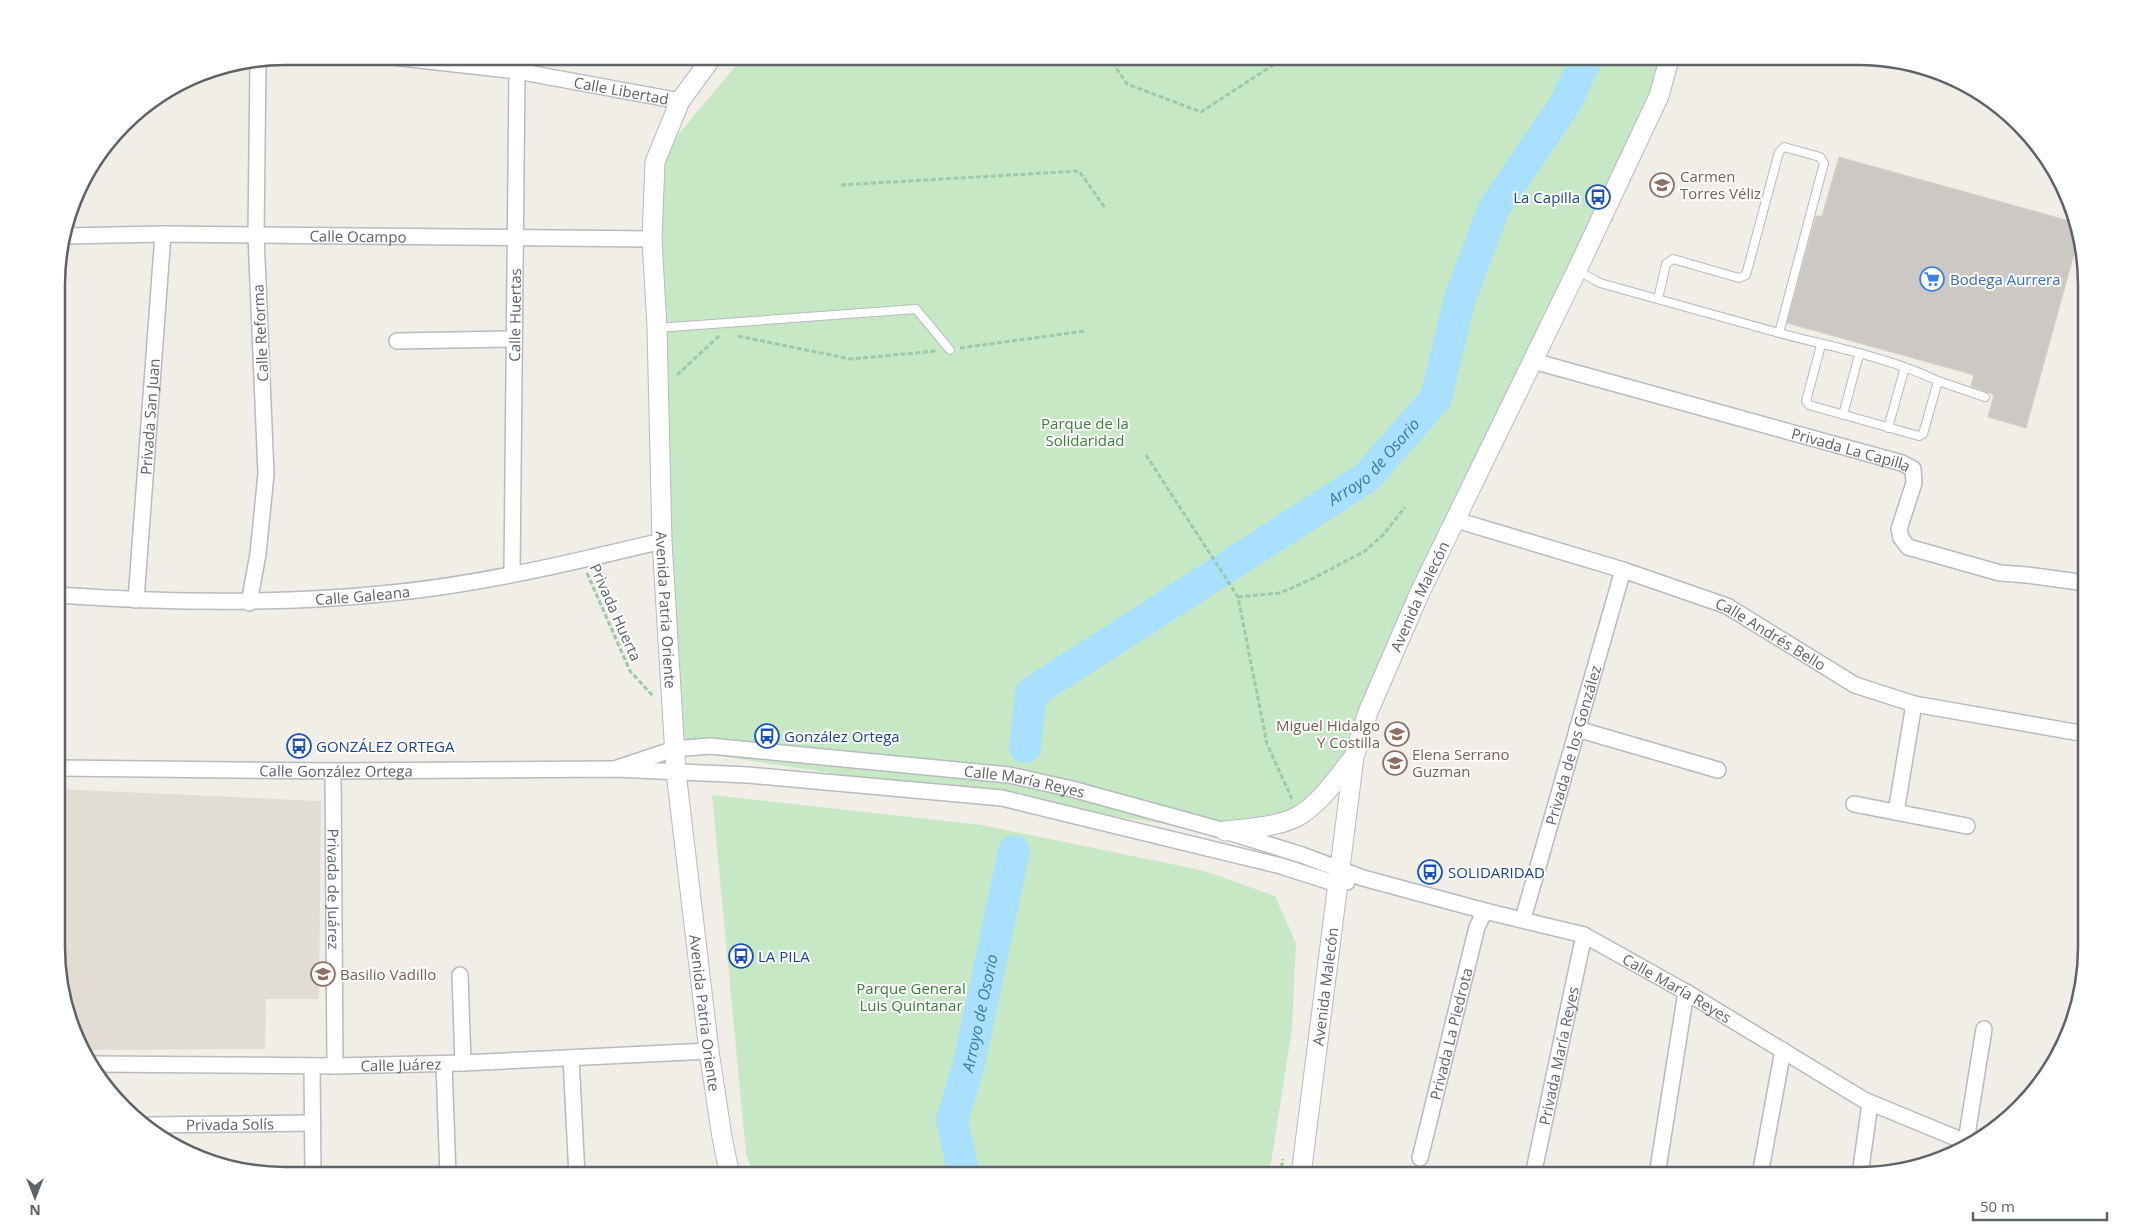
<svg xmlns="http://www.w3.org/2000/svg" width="2143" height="1232" viewBox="0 0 2143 1232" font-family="'Open Sans',sans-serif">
	<rect width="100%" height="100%" fill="#f1eee7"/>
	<path fill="#e1ddd5" d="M58,789L321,801L319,999H266L265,1049L86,1050L58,976Z"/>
	<path fill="#c7e8c4" d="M744,56H1670L1354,757L1300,815L1238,835L674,749L655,162Z
		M712,795L982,825L1205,871L1275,896L1296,943L1292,1029L1269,1175L754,1176L746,1154Z"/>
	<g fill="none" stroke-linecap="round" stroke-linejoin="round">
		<g stroke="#a9e0ff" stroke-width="32">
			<path id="s1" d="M1025,747L1031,693L1367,477L1436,398L1460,298L1494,208L1565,104L1588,56"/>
			<path id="s2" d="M964,1176L952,1120L969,1064L1014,851"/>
		</g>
	</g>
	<path fill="#ccc9c4" stroke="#d6cfc5" d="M1839,157L2077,223L2079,236L2026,428L1988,417L1994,395L1971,386L1974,375L1787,323L1816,216H1822Z"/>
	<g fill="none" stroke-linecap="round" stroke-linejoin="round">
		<g stroke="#b7babe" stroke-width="10">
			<path id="service" d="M1577,270L1600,283L1779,333L1824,163L1820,157L1784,147L1779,152L1746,275L1739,278L1673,259L1666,264L1658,299
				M657,328L916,309L950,350
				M1779,333C1832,347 1888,357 1938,381L1923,434L1919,436L1809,405L1806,401L1821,345
				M1938,381L1985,397
				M1843,415L1859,355
				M1888,428L1905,367
				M2082,876H2086"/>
		</g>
		<g stroke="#b7babe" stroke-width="18">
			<g id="minor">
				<path id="s3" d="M384,56L517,71L680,101"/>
				<path id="s4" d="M64,236L163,234L652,239"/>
				<path d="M397,341L514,339"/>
				<path id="s5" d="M1533,361L1902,463L1913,469L1914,483L1899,529L1901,538L1908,547L2000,573L2027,575L2086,583"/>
				<path id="s6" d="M1456,520L1623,570L1727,606L1855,685L1914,704L2086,734"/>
				<path id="s7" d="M512,574L517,71L519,56"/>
				<path id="s8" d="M58,595C169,603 280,605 391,593C483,584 573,562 662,541"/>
				<path id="s9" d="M136,600L163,234"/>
				<path d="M249,603L258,554L266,474L256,235L258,62"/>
				<path d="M1577,729L1718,770"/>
				<path id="s10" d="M58,768L333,771L614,769L748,775L1002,798L1281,866L1337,884L1347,882"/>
				<path id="s11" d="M614,769L674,749L710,746L1009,775L1072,789L1225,831L1302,855L1363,878L1485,911L1584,935L1686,992L1864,1100L1973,1145"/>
				<path id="s12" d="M333,771L335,1066"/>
				<path d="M1854,804L1967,826"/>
				<path d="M1896,812L1914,704"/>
				<path id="s13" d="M1523,919L1623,570"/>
				<path d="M460,975L463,1063"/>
				<path d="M571,1058L577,1176"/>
				<path id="s14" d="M91,1064L335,1066L463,1063L709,1051"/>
				<path d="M444,1064L448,1176"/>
				<path d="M312,1066L313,1176"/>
				<path id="s15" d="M149,1125L313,1123"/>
				<path d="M1965,1147L1984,1029"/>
				<path id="s16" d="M1420,1158L1477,927L1485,911"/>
				<path id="s17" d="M1533,1175L1584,935"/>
				<path d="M1657,1175L1686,992"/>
				<path d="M1760,1175L1783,1050"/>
				<path d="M1860,1175L1870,1103"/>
			</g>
		</g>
		<g stroke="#b7babe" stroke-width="21">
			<g id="tertiary">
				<path id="s18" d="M713,56L680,101L655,162L652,239L657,328L662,541L676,772L709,1051L722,1137L730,1176"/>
				<path d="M1225,831C1248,828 1281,827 1300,815C1322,801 1338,777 1353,758"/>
				<path id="s19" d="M1301,1175L1354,757L1368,712L1420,592L1577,270L1659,96L1670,56"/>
			</g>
		</g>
		<path stroke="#9dc9a6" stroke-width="3" stroke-dasharray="5 2.5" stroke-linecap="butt" d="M1108,56L1127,84L1201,112L1287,56
			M841,185L1079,171L1105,208
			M738,336L851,359L936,351
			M960,348L1085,331
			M677,375L720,335
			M1146,455L1238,597L1267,744L1292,799
			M587,573L630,671L653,696
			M1238,597L1280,593L1310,580L1365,551L1383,535L1405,507
			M1280,1175L1283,1159"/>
		<use href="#service" stroke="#fff" stroke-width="8"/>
		<use href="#minor" stroke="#fff" stroke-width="15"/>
		<use href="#tertiary" stroke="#fff" stroke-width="19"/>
	</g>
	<defs>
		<g id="school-ring" transform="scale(1.25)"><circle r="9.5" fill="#fff" stroke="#8d6e63" stroke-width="1.5"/><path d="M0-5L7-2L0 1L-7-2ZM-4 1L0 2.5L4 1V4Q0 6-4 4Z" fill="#8d6e63"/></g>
		<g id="bus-ring" transform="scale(1.25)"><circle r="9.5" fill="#fff" stroke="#1a4fb4" stroke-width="1.5"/><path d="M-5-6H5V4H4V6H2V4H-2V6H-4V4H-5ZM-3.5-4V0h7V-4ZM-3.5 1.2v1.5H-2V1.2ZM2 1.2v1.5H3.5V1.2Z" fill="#1a4fb4"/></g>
		<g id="supermarket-ring" transform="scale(1.25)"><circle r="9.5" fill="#fff" stroke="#3f7fe0" stroke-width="1.5"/><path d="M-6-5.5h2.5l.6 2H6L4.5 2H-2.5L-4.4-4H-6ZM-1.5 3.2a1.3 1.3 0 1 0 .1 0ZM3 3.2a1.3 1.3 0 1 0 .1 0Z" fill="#3f7fe0"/></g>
	</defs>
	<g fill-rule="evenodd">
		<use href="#school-ring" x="1662" y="185"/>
		<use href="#bus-ring" x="1598" y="197"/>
		<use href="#supermarket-ring" x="1932" y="279"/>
		<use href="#school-ring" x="1397" y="734"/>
		<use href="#bus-ring" x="767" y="736"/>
		<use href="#bus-ring" x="299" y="746"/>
		<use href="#school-ring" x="1395" y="763"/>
		<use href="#bus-ring" x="1430" y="872"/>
		<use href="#bus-ring" x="741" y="956"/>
		<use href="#school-ring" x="323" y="974"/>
	</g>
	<g text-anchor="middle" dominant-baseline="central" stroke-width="4" stroke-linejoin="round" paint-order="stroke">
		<g font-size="15" fill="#5e6368" stroke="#fff">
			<text stroke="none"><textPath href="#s3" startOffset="240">Calle Libertad</textPath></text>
			<text stroke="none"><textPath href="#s4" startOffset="294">Calle Ocampo</textPath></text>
			<text stroke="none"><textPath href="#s7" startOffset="259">Calle Huertas</textPath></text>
			<text transform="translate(260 333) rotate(-93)">Calle Reforma</text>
			<text stroke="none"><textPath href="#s9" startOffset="184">Privada San Juan</textPath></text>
			<text stroke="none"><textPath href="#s5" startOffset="330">Privada La Capilla</textPath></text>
			<text stroke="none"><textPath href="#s8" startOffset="305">Calle Galeana</textPath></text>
			<text stroke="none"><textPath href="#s19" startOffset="595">Avenida Malecón</textPath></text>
			<text stroke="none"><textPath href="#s18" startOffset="570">Avenida Patria Oriente</textPath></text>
			<text transform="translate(616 612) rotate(66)">Privada Huerta</text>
			<text stroke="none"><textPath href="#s6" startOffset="336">Calle Andrés Bello</textPath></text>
			<text stroke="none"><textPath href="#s13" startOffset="181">Privada de los González</textPath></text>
			<text stroke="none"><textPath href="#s10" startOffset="278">Calle González Ortega</textPath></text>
			<text stroke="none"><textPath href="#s11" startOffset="416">Calle María Reyes</textPath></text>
			<text stroke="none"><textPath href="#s12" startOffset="118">Privada de Juárez</textPath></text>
			<text stroke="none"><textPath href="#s19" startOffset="190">Avenida Malecón</textPath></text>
			<text stroke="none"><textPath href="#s11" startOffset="1104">Calle María Reyes</textPath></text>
			<text stroke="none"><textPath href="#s18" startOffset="975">Avenida Patria Oriente</textPath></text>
			<text stroke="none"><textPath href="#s16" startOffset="128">Privada La Piedrota</textPath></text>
			<text stroke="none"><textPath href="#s17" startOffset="122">Privada María Reyes</textPath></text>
			<text stroke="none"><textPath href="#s14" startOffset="310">Calle Juárez</textPath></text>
			<text stroke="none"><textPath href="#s15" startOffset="81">Privada Solís</textPath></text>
		</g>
		<g font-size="15" fill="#785e54" stroke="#fff" text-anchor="start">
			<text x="1680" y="176">Carmen<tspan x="1680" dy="17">Torres Véliz</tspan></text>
			<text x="1380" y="725" text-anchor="end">Miguel Hidalgo<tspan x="1380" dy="17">Y Costilla</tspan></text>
			<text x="1412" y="754">Elena Serrano<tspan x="1412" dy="17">Guzman</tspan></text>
			<text x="340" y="974">Basilio Vadillo</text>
		</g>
		<g font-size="15" fill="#164399" stroke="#fff" text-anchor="start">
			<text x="1580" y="197" text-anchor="end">La Capilla</text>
			<text x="784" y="736">González Ortega</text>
			<text x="316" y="746">GONZÁLEZ ORTEGA</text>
			<text x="1448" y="872">SOLIDARIDAD</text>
			<text x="758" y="956">LA PILA</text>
		</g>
		<g font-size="15" fill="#366cbe" stroke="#fff" text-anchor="start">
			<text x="1950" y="279">Bodega Aurrera</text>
		</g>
		<g font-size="15" fill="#358233" stroke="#fff">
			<text x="1085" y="423">Parque de la<tspan x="1085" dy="17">Solidaridad</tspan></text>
			<text x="911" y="988">Parque General<tspan x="911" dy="17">Luis Quintanar</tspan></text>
		</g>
		<g font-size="16" font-style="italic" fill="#3d77a2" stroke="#fff">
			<text stroke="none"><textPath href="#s1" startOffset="469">Arroyo de Osorio</textPath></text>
			<text stroke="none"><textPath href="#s2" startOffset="168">Arroyo de Osorio</textPath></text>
		</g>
	</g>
	<path d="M0 0H2143V1232H0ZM285 65H1858A220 220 0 0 1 2078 285V947A220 220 0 0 1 1858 1167H285A220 220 0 0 1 65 947V285A220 220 0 0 1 285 65Z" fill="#fff" fill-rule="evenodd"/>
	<path fill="none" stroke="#5e6368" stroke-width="2.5" d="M285 65H1858A220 220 0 0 1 2078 285V947A220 220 0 0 1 1858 1167H285A220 220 0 0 1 65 947V285A220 220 0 0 1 285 65Z"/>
	<g transform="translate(35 1197) rotate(180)" stroke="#ffffff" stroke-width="4" paint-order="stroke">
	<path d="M0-4L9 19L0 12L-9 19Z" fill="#5e6368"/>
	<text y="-8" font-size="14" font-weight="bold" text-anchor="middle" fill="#5e6368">N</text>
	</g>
	<path d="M1973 1212v8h134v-8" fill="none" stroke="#5e6368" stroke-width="2.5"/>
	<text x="1980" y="1212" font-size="15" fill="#5e6368" stroke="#ffffff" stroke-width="4" paint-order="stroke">50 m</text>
</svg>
